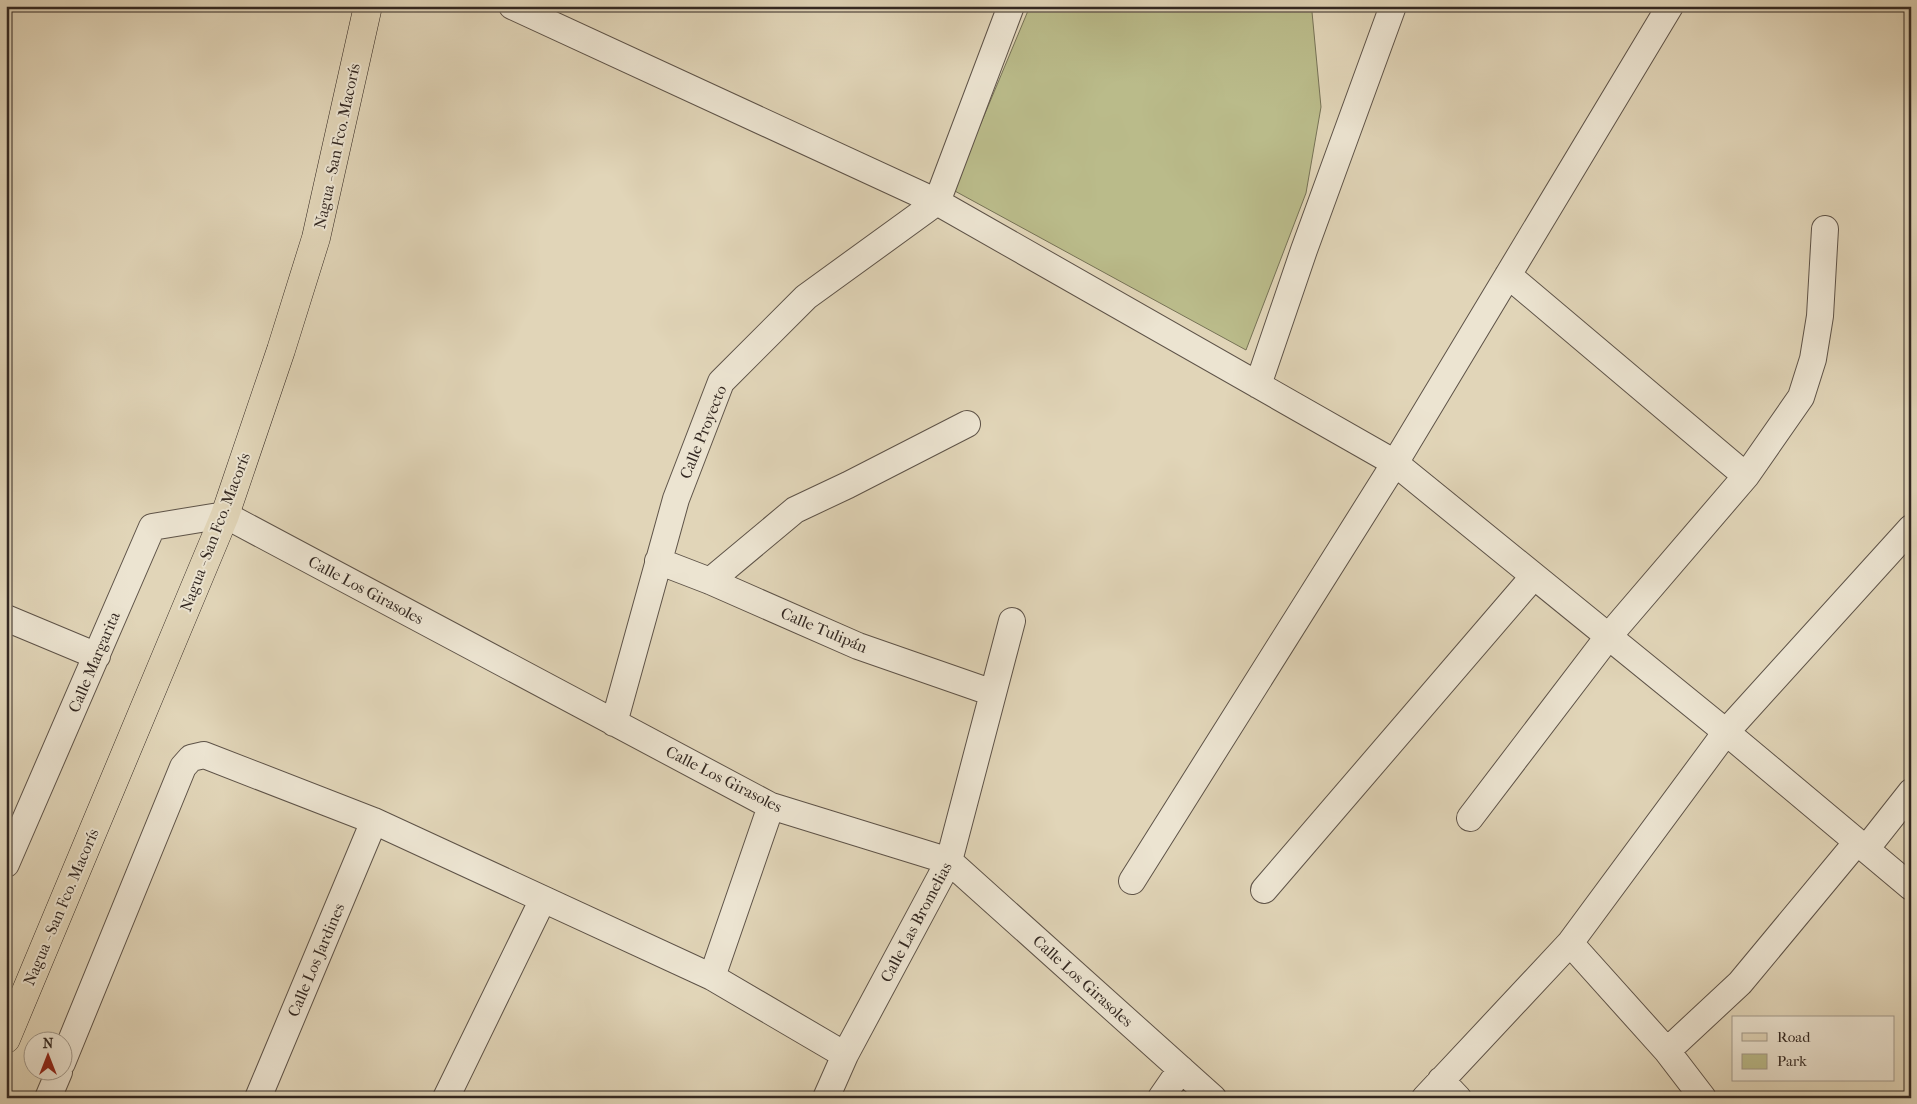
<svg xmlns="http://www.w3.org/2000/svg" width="1917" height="1104" viewBox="0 0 1917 1104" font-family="'IM FELL French Canon',serif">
	<rect width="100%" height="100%" fill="#e1d5b8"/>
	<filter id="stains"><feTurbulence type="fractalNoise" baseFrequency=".004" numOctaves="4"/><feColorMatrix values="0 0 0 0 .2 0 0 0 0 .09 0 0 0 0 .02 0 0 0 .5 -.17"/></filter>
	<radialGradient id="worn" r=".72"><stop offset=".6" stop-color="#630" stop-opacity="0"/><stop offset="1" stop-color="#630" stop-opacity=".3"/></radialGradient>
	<path fill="#babb8a" stroke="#767256" d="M1030,6H1306L1312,12L1321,107L1306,193L1246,350L953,190Z"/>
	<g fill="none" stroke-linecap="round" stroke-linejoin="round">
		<g stroke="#5e5348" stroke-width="28">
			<path id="street" d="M512,6L937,202L1395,463L1726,732L1911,887
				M1508,275L1746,476
				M1258,385L1304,250L1393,6
				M658,561L710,581L858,646L993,693
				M710,581L795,510L848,485L967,424
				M6,618L97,656
				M614,723L676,499L721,382L806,297L937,202L1011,6
				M1470,818L1608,637L1746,476L1801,397L1813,359L1820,316L1825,229
				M1866,849L1911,792
				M6,864L152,527L225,515L771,806L949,861L1213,1098
				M1132,881L1395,463L1670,6
				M1264,890L1534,576
				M1570,943L1667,1051L1703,1098
				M712,977L771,806
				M1667,1051L1740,983L1857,842
				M62,1063L183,767L191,758L204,755L374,821L712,977L845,1055
				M1441,1080L1458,1098
				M48,1098L59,1072
				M258,1098L374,821
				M446,1098L543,899
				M826,1098L845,1055L949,861L1012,621
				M1161,1098L1181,1069
				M1425,1098L1570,943L1726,732L1911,528"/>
		</g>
		<g stroke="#332822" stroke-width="29">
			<path id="primary" d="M6,1039L225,515L281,350L316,238L368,6"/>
		</g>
		<use href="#street" stroke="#ece4d1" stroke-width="26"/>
		<use href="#primary" stroke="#e1d5b8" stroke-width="28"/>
	</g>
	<g text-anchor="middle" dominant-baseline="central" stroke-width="4" stroke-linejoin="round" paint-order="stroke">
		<g font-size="16" fill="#332822" stroke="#ece4d1">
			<text transform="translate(337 146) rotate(-78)">Nagua - San Fco. Macorís</text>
			<text transform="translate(703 432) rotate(-68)">Calle Proyecto</text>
			<text transform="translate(215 532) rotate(-69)">Nagua - San Fco. Macorís</text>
			<text transform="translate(366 590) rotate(28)">Calle Los Girasoles</text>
			<text transform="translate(824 630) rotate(23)">Calle Tulipán</text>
			<text transform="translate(94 662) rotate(-67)">Calle Margarita</text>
			<text transform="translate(724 779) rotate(27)">Calle Los Girasoles</text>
			<text transform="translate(61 907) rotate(-67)">Nagua - San Fco. Macorís</text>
			<text transform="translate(916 922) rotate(-62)">Calle Las Bromelias</text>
			<text transform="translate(316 960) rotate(-67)">Calle Los Jardines</text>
			<text transform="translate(1083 981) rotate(42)">Calle Los Girasoles</text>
		</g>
	</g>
	<rect width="1917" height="1104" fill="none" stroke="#e1d5b8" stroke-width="25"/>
	<rect x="8" y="8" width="1902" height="1089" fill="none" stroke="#332822" stroke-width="2.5"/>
	<rect x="12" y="12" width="1892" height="1079" fill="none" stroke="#332822"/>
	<rect x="1732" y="1016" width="162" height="65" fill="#ece4d1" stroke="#a2998b"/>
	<rect x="1742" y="1033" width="25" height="8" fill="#e1d5b8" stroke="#a2998b"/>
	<text x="1777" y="1042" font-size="15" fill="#332822">Road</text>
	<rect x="1742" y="1054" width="25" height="15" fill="#babb8a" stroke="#a2998b"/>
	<text x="1777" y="1066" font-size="15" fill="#332822">Park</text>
	<g transform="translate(48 1056)"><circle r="24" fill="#ece4d1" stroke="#a2998b"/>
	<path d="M0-4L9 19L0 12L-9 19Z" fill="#8f2418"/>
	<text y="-8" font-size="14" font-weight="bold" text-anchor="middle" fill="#332822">N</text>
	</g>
	<rect width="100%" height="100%" filter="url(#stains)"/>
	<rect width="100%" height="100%" fill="url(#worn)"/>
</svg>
